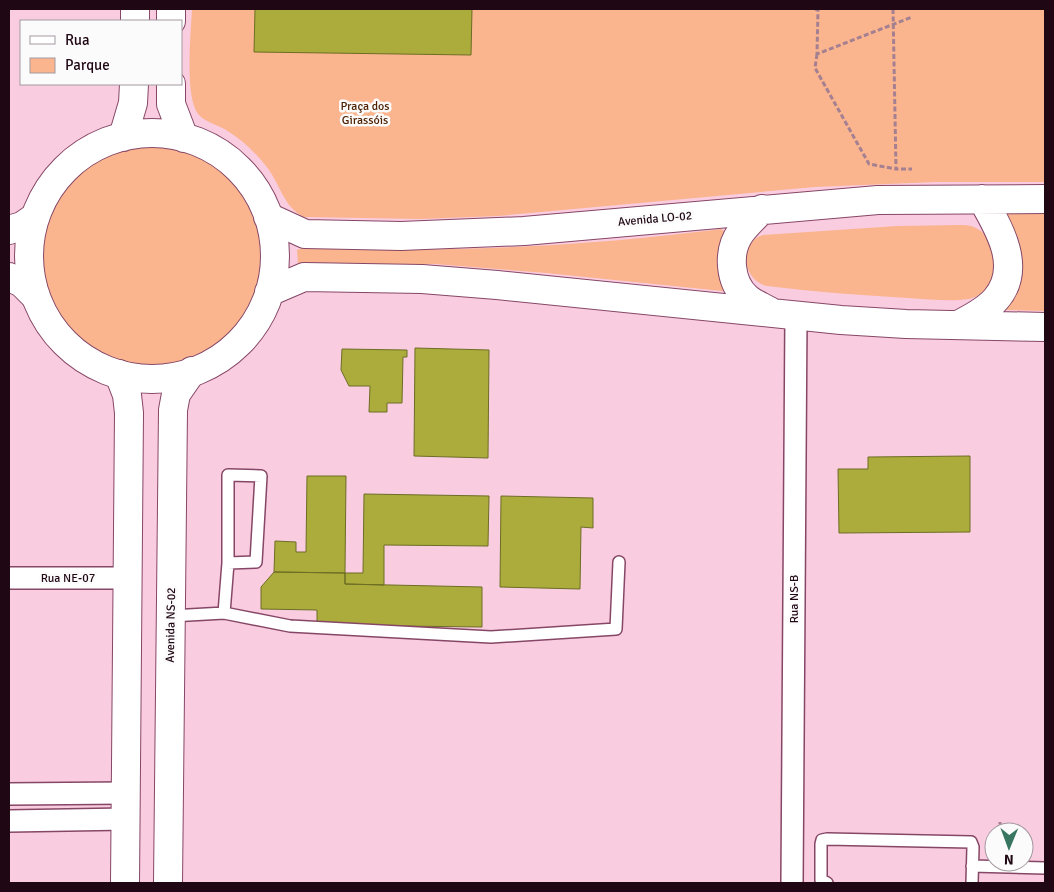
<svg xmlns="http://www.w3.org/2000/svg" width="1054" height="892" viewBox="0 0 1054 892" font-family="Signika,sans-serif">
	<rect width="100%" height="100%" fill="#f9cce0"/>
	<path fill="#fab58f" d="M192,9H1045V182H936L815,187L498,216L420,219L304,217C283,207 280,183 266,166C255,152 241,139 226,130C218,125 205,122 199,115C184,98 191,32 192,9Z
		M43 255a110 110 0 1 1 220 0a110 110 0 1 1-220 0Z
		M1045,213V311L1006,310L1022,267L1019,240L1006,214Z
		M959,225C963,225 969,225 974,227C1003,239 1002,292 969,299C950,302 928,299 908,298C861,295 814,292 767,286C743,281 736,243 763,235L897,226Z
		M721,229L724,231C718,253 719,269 726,291H722L546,273L435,264H298L297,250L302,248C443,253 582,247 721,229Z"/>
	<path fill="#abac3c" stroke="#6d6d24" d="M255,9H472L471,55L254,52Z
		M415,348L489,350L488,458L414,456Z
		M342,349L407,350V357H403L402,403H387V412H369L370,386H349L341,370Z
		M970,456V532L839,533L838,469H868V457Z
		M307,476H346L345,573L274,572L275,541L296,542V552H306Z
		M364,494L489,496L488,546L384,545V585L345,584V573H363Z
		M501,496L593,498V528L581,527L580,589L500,587Z
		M274,572L345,573V584L482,587V627L317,625V610L261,609V587Z"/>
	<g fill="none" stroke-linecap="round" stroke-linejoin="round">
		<g stroke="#864766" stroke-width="14">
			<path id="service" d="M224,613L290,626L491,637L616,629L619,562
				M171,616L224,613L228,563L256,562L261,476L228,475V563
				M972,866L1045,868
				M827,883L821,880V844L822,840L827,839L971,842L973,847L972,883"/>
		</g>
		<g stroke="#864766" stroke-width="24">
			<path id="minor" d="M9,578H128
				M9,794L126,793
				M9,821L126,819
				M792,883L796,316"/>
		</g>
		<g stroke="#864766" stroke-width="30">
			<path id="tertiary" d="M9,230L22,226L35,217
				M9,277L22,283L35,296
				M119,374L127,395L129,413L125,883
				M168,883L173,410L176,394L192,371"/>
		</g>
		<g stroke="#864766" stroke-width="30">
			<path id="primary" d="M135,21V9
				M171,21V9
				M171,84V104L184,138
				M29 256a123 123 0 1 1 246 0a123 123 0 1 1-246 0Z
				M123,137L133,103L134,84
				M762,209C755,217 747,224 741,232C727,251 729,282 747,298C754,304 763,307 771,312
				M268,217L305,234L401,236L524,231L878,200L1045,199
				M269,292L304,277L422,279L497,285L841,320L906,324L1045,327
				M958,325C971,318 986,311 996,299C1023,268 999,228 982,199"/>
		</g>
		<path stroke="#a58091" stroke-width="3" stroke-dasharray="5 2.5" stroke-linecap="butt" d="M815,9L818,10L817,54L912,17
			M893,9L896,169H912
			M817,54L815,68L869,164L896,169
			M1000,832V822"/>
		<use href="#service" stroke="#fff" stroke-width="11"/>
		<use href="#minor" stroke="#fff" stroke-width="21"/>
		<use href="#tertiary" stroke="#fff" stroke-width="28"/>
		<use href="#primary" stroke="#fff" stroke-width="28"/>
	</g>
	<g text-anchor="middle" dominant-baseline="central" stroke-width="5" stroke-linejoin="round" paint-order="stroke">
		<g font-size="12" fill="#4e2103" stroke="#fbfbfb">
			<text x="365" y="106">Praça dos<tspan x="365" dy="14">Girassóis</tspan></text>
		</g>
		<g font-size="12" fill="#200714" stroke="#fbfbfb">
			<text transform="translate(655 219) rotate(-5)">Avenida LO-02</text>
			<text x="68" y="578">Rua NE-07</text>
			<text transform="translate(794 599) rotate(-90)">Rua NS-B</text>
			<text transform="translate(171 625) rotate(-89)">Avenida NS-02</text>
		</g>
	</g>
	<rect width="1054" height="892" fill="none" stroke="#200714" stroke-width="20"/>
	<rect x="20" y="20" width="162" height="65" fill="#fbfbfb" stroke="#a3999f"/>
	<rect x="30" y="36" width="25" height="8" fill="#ffffff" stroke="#a3999f"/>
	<text x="65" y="45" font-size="15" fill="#200714">Rua</text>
	<rect x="30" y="58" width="25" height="15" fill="#fab58f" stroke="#a3999f"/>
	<text x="65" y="70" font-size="15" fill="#200714">Parque</text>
	<g transform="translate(1009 847) rotate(181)"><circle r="24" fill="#fbfbfb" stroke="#a3999f"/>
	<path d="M0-4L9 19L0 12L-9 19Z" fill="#397662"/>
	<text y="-8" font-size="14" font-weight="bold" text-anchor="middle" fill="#200714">N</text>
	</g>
</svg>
